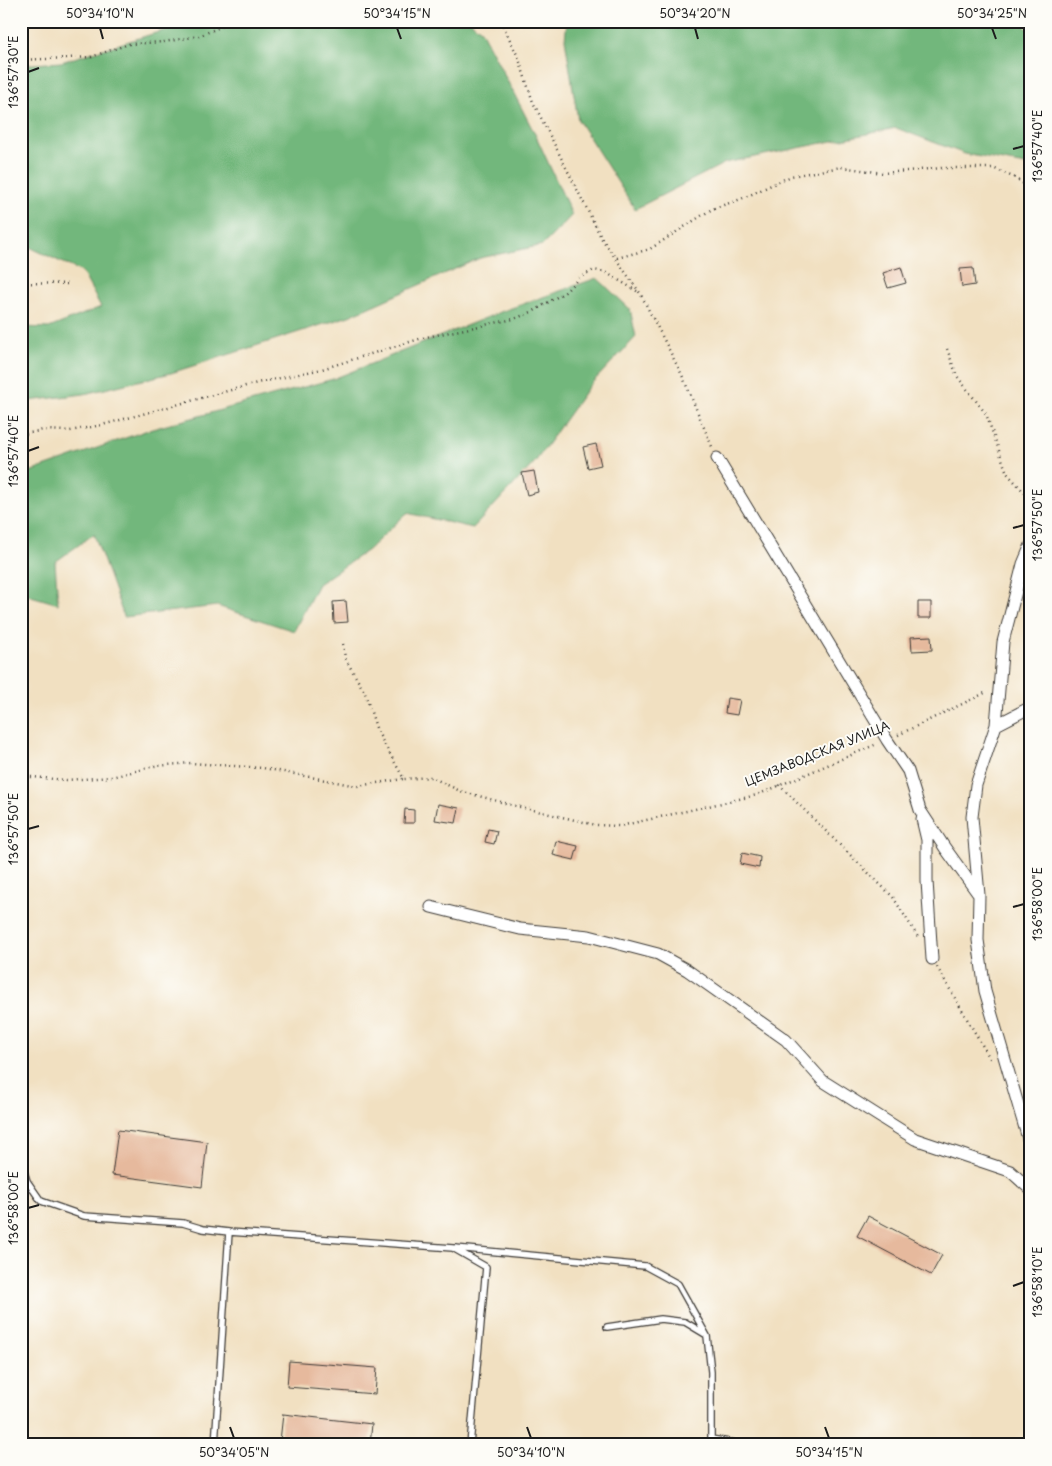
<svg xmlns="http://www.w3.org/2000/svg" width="1052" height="1466" viewBox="0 0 1052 1466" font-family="'Playpen Sans',sans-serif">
	<rect width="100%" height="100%" fill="#fdfcf7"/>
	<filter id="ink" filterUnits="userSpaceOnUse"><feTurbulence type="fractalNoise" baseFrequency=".02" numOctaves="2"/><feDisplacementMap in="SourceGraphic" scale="10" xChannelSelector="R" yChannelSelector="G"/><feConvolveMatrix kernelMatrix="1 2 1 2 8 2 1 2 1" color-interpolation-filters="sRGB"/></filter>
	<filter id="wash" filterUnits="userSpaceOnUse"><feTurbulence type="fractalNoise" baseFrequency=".0096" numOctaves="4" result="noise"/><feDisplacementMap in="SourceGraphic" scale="20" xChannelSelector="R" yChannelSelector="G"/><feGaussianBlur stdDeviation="1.12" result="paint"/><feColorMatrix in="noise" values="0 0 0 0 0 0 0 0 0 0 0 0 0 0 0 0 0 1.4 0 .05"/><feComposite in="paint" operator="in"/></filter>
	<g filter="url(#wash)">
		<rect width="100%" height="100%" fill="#f1e0c1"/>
		<path fill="#72b77c" stroke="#476a4c" d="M235,21H470L481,30L536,136L572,215L543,245L480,258L349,316L171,373L84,394L21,402V327L49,328L101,307L82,272L21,243V65L61,62L162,31Z
			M567,21H1019L1031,32V166L965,154L896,128L725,163L635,209L578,120L565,39Z
			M597,278L630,309L636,337L589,386L535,462L473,528L407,513L368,550L318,584L294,631L217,606L124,617L94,534L55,562L58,604L21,593V475L145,431L333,379L503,311Z"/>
		<g id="blocks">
			<path fill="#e6b99d" d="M901,267L906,283L888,288L883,273Z
				M973,268L975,285L962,287L960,269Z
				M596,444L601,465L588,468L583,447Z
				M534,471L538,492L527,495L522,473Z
				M346,601L348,622L334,623L333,602Z
				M918,602H931V618H918Z
				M931,636L932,650L912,651L911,637Z
				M727,698L740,700L737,715L725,713Z
				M438,804L459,808L456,823L435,820Z
				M405,809L414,810V823H404Z
				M488,829L497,831L494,844L485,842Z
				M556,841L578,846L574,860L553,855Z
				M742,853L760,857L759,868L740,864Z
				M118,1130L207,1142L202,1187L112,1175Z
				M868,1216L942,1255L931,1275L857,1236Z
				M289,1361L377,1368L375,1394L287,1387Z
				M283,1414L372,1424L370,1445H318L280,1441Z"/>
		</g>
	</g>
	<g filter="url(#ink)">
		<use href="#blocks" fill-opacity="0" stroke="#3c3935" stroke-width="1"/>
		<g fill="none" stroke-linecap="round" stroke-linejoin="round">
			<g stroke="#3c3935" stroke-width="8">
				<path id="service" d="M21,1162L27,1181L41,1201L84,1216L183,1223L203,1229L229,1232L215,1445
					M229,1232L453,1248L486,1267L470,1445
					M455,1248L645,1266L678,1284L707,1336L711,1372V1439L747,1445
					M607,1327L661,1319L685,1322L705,1334"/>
			</g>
			<g stroke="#3c3935" stroke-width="13">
				<path id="minor" d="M717,458L887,740L908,771L920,810L945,848L979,895
					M1031,545L1023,564L1003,642L996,725L976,785L972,817L979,895L978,940L985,991L1031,1149
					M996,725L1031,707
					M922,819L927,840V881L932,959
					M431,907L520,929L589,936L658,954L687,970L786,1040L823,1081L915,1139L1010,1171L1031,1190"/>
			</g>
			<path stroke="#3c3935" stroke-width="2.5" stroke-dasharray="1 4" stroke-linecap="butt" d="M501,21L519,59L533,102L602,239L640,293L682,375L713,449
				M21,60L91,57L129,44L164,42L199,36L234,21
				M617,258L650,249L712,209L741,199L791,176L814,172L841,167L883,173L942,168H993L1015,178L1031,189
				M21,283L71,284
				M947,349L957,376L986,414L1007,473L1031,500
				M21,435L43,430L70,431L102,425L257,383L322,369L426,337L514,319L534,311L565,292L579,278L594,270L605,272L640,293
				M343,644L345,658L365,693L377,731L404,779L431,777L460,791L516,806L596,825L620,826L757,795L877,744
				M898,735L987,692
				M21,776L66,780L112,777L155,766L191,763L263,768L357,786L403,779
				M779,785L893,897L918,937
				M937,967L992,1062"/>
			<use href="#service" stroke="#fff" stroke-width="5.5"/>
			<use href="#minor" stroke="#fff" stroke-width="11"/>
		</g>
	</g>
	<path fill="none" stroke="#1c1c1c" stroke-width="2" d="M100,28L103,39M397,28L401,39M695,28L698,39M992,28L996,39M28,72L39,68M1013,149L1024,146M28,451L39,447M1013,528L1024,525M28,829L39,826M1013,907L1024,904M28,1208L39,1205M1013,1286L1024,1282M230,1427L234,1438M527,1427L531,1438M825,1427L829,1438"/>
	<g text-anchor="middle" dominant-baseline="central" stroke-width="4" stroke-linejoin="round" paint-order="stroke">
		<g font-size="12" fill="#1c1c1c" stroke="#fdfcf7">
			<text transform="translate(817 753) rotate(-22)">ЦЕМЗАВОДСКАЯ УЛИЦА</text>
		</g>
	</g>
	<rect width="1052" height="1466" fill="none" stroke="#fdfcf7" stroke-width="55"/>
	<rect x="28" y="28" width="996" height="1410" fill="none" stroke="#1c1c1c" stroke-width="2"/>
	<g font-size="12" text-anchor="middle" fill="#1c1c1c">
		<text x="100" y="18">50°34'10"N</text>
		<text x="397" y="18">50°34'15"N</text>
		<text x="695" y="18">50°34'20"N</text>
		<text x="992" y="18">50°34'25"N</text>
		<text transform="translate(14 72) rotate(-90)" y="4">136°57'30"E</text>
		<text transform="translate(1038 146) rotate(-90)" y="4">136°57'40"E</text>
		<text transform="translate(14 451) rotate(-90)" y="4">136°57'40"E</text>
		<text transform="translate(1038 525) rotate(-90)" y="4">136°57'50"E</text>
		<text transform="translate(14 829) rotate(-90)" y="4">136°57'50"E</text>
		<text transform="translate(1038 904) rotate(-90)" y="4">136°58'00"E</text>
		<text transform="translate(14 1208) rotate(-90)" y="4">136°58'00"E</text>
		<text transform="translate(1038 1282) rotate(-90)" y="4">136°58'10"E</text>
		<text x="234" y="1457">50°34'05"N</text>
		<text x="531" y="1457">50°34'10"N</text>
		<text x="829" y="1457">50°34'15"N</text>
	</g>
</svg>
